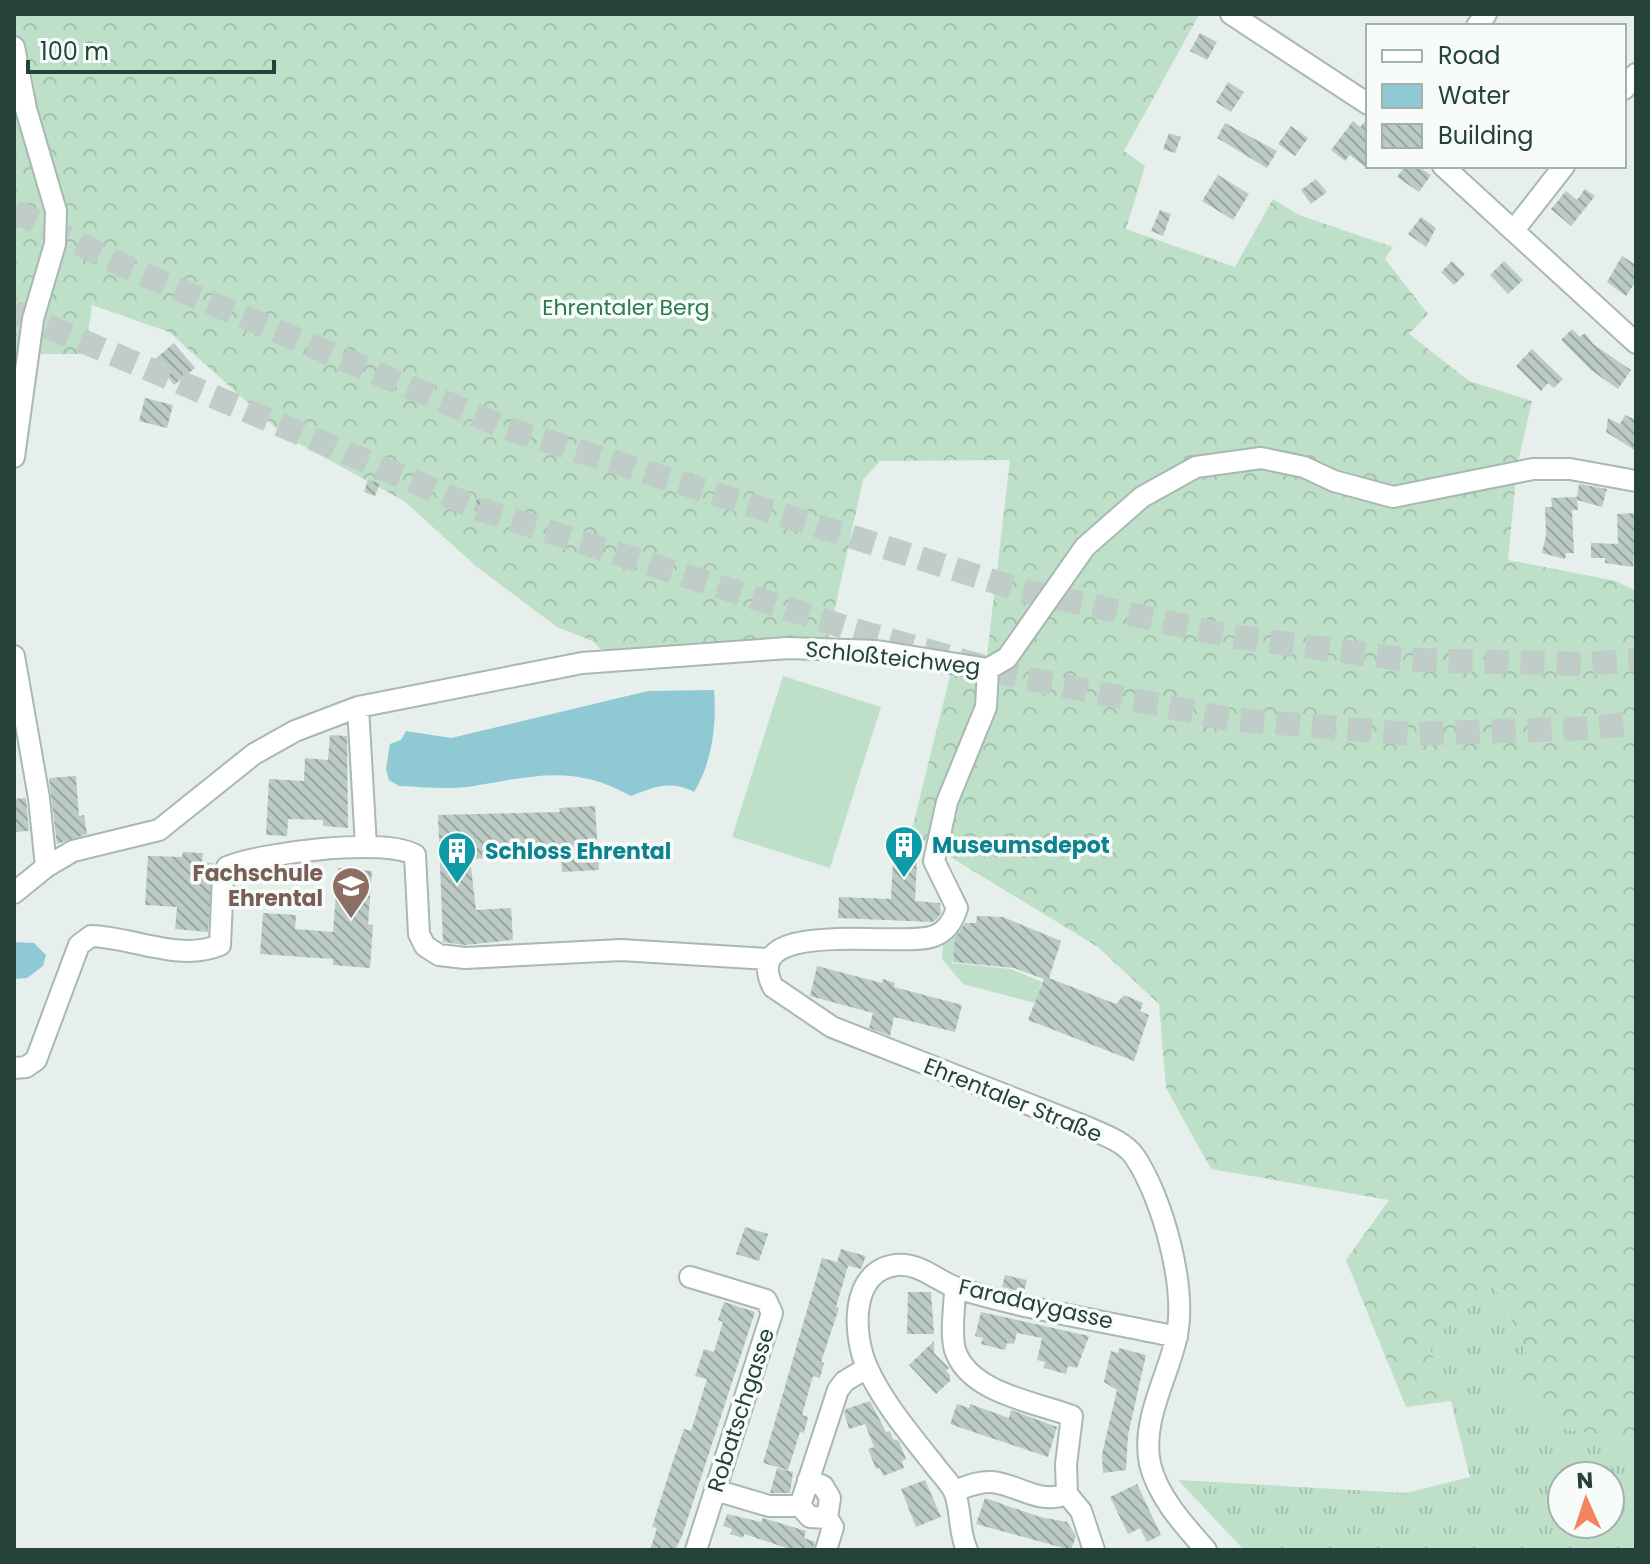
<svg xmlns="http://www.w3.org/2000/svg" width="1650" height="1564" viewBox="0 0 1650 1564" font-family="Poppins,sans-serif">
	<defs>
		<pattern id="grass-tufts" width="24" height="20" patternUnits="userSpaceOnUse" patternTransform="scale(2)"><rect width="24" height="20" fill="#bfe0c8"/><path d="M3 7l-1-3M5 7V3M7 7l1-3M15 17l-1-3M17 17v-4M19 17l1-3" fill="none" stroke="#a4c1ad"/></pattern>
		<pattern id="forest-crowns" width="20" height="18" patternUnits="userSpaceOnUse" patternTransform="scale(2)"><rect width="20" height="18" fill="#bfe0c8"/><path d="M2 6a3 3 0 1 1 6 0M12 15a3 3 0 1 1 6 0" fill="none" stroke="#a4c1ad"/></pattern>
		<pattern id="building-back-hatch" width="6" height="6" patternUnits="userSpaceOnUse" patternTransform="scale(2)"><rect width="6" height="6" fill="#bbcac4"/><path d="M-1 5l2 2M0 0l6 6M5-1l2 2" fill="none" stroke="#98a6a0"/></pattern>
	</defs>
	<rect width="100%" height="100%" fill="#e6efeb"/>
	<path fill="url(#grass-tufts)" fill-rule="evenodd" d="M1493,1282L1532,1364L1509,1385L1554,1427L1636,1442V1550H1244L1178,1480L1406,1493L1470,1477L1451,1401L1428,1344ZM1562,1476H1610V1524H1562Z"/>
	<path fill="url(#forest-crowns)" d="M14,14L1199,15L1124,151L1145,166L1126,229L1235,267L1273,199L1299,215L1393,247L1385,259L1428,314L1409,334L1469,381L1532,401L1517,467L1508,560L1616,581L1636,591V1442L1554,1427L1509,1385L1532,1364L1493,1282L1428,1344L1451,1401L1406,1407L1346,1260L1389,1200L1211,1169L1166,1088L1159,1004L1098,947L911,833L952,668L987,655L1010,460L880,461L863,480L828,640L603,651L592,641L557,627L477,567L404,501L285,436L169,332L92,305L85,354H14Z"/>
	<path fill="#bfe0c8" d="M783,676L881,707L830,868L732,837Z
		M959,929L952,963L1011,969L1042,982L1035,1003L963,984L942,959L943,945Z"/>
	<path fill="#8ec9d4" d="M714,690C717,724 712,763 694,792C671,780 654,787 631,796C574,764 534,776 474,786C449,790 424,787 399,786L389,780L386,769L390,744L401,740L406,731L451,738L648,691Z
		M14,942L34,943L46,955L43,966L27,978L14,979Z"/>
	<path fill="url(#building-back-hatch)" d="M1200,33L1217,42L1207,60L1190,51Z
		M1228,82L1244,92L1231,112L1216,102Z
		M1368,118V169L1350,155L1345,161L1331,150L1353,121L1360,127Z
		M1225,123L1277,151L1267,168L1217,138Z
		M1291,126L1308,138L1295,156L1278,144Z
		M1169,133L1181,137L1175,153L1163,149Z
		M1405,166H1417L1431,175L1419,192L1397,177Z
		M1218,175L1249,194L1233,220L1202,201Z
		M1316,179L1327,192L1311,204L1301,190Z
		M1585,189L1595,196L1571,226L1551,209L1566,191L1577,200Z
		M1160,210L1171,214L1163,236L1151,231Z
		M1421,217L1436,228L1426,247L1408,234Z
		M1622,256L1636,265V281L1626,296L1607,282Z
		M1452,261L1465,274L1454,285L1441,272Z
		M1504,261L1523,280L1508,294L1490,275Z
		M1572,329L1580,337L1585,333L1593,344L1631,370L1618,389L1591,370L1561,340Z
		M174,343L195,368L174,385L154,360Z
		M1532,349L1563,379L1554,388L1548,383L1541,391L1516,366Z
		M145,398L173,405L167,428L139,421Z
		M1625,415L1636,420V451L1606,432L1608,418L1620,424Z
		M368,480L380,483L375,496L364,492Z
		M1579,484L1607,489L1602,507L1577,500L1578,510H1572L1574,553H1566L1565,559L1542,553L1546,535L1545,507H1552L1551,498L1577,497Z
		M477,498L494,503L491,516L474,510Z
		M1636,513L1633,567L1605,563V558H1591V543L1618,544L1617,514Z
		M330,735L347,736L348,828L323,826V820L288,819L287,836L266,835L269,779L304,781L305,758L328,760Z
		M76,776L79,816L84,815L87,834L57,844L49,778Z
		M26,798L29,831L14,832V799Z
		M595,806L599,870L562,872L561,846L525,849L526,856L470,859L476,910L511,908L513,940L465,945L443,942L438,815L560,812L559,808Z
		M183,852L203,853L202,862L213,863L208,932L175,929L177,907L145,905L148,856L182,857Z
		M893,860L917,861L915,901L940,903L941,913L937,919L932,922L838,918L839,897L891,899Z
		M338,868L372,871L368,924L373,925L370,968L333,965V959L260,954L263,913L296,915L295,929L333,932Z
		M977,916L1003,917L1061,941L1049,978L1116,1004L1124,995L1143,1003L1140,1011L1149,1015L1134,1061L1028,1020L1044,979L1014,968L953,962L955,938L965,923H976Z
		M817,966L882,983L883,979L895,983L894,987L962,1005L955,1032L894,1017L890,1036L869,1028L873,1013L810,996Z
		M745,1227L768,1234L759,1261L736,1254Z
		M841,1249L866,1256L861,1269L841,1264L848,1266L836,1307L839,1308L821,1362L824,1363L820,1378L813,1376L802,1415L808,1417L804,1433L800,1432L788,1470L763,1463L822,1258L837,1262Z
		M1005,1275L1027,1280L1024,1292L1002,1287Z
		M908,1292H931L934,1334H907Z
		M724,1302L755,1312L682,1536L675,1550H650L657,1528L652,1527L671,1467L684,1429L691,1431L707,1379L695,1376L704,1349L714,1352L723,1322L718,1320Z
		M981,1312L1089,1336L1077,1368L1068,1366L1066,1374L1044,1368L1045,1362L1037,1360L1042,1338L1017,1333L1014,1344L1007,1343L1005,1350L981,1344L983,1338L975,1336Z
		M934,1341V1353L949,1368L946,1371L950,1375V1381L936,1394L909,1365Z
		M1119,1348L1146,1355L1128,1435L1126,1470L1103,1473L1102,1454L1117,1390L1104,1382L1111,1351L1118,1353Z
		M870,1401L886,1432L890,1431L893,1439L899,1441L906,1459L902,1461L904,1468L883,1476L880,1468L876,1469L868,1449L874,1447L865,1424L849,1429L844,1412L846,1409Z
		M957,1404L969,1408L970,1404L1009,1418L1011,1410L1057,1427L1048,1457L950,1424Z
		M777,1468L793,1472L790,1493H770Z
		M925,1480L941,1517L916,1527L901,1489Z
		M1137,1484L1161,1535L1147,1542L1140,1528L1128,1534L1110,1497Z
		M985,1498L1040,1517L1067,1522L1076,1536L1071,1550L976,1524Z
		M727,1514L761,1522L763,1518L806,1531L804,1538L815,1542L813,1550H793L744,1534L743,1538L730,1534L732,1529L723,1526Z"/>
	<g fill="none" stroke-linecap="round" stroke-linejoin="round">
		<path stroke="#bfccc8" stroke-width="24" stroke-dasharray="24 12" stroke-linecap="butt" d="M14,211L126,267L506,428L1021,590L1230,636L1409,660L1589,664L1636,660
			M14,312L479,509L854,630L1020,677L1229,719L1411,734L1594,728L1636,723"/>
		<g stroke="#a8b8b2" stroke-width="24">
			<path id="minor" d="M1231,14L1368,104
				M1477,26L1486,14
				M14,47L26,109L56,211L55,244L33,319L14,457
				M1624,89L1636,74
				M1443,166L1636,343
				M1514,230L1564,166
				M14,656L39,798L46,867
				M988,669L986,707L947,802L934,861L957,908C953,921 947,931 934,936C902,949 737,915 773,987L832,1027L1084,1126C1102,1134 1124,1141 1135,1157C1163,1199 1188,1290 1176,1339C1167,1379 1141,1421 1150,1464C1158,1497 1184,1525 1206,1550
				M358,707L366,846
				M14,893L46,867L73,851L159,830L254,754L295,731L358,707L582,663L788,648L877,651L988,669L1007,658L1085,547L1142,497L1196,467L1261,458L1304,467L1334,481L1393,497L1533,469H1570L1636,481
				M14,1068L26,1067L36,1060L79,945L91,936C132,937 179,962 220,945L223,877L227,867C261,853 384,837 415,855L419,934L425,946L439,955L465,958L621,950L769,959
				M690,1277L766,1300L772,1313L696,1550
				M808,1480L823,1486L830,1498L827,1518L833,1527L826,1550
				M715,1490L769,1506H800
				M954,1491C966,1487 978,1481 992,1482C1020,1485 1038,1505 1067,1494L1066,1464L1072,1416C1035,1402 969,1393 955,1350C950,1331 955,1307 955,1287
				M1067,1494L1081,1511L1094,1550
				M827,1518L810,1517L800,1506L838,1390L845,1381L867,1368
				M967,1550C958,1531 962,1510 954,1491C949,1481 938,1471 932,1462C909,1433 882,1401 867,1367C853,1336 849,1271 896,1265C919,1262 937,1281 957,1288C1028,1310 1104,1321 1177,1337"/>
		</g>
		<use href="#minor" stroke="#fff" stroke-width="20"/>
	</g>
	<defs>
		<g id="building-pin" transform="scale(2)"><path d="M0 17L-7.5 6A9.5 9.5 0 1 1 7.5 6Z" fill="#0f9aa8" stroke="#f7fbf9"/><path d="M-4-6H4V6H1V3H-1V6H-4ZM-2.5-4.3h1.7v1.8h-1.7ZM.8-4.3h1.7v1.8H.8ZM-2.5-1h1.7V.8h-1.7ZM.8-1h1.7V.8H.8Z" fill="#fff"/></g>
		<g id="school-pin" transform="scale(2)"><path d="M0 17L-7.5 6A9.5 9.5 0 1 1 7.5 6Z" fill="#8d6e63" stroke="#f7fbf9"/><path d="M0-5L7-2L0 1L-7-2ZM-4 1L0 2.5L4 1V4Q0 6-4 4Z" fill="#fff"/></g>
	</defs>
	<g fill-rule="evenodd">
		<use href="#building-pin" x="904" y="845"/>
		<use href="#building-pin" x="457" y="851"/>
		<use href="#school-pin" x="351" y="886"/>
	</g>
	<g text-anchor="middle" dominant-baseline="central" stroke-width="7" stroke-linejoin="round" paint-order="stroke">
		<g font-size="22" fill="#2d7a4b" stroke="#f7fbf9">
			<text x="626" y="307">Ehrentaler Berg</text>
		</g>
		<g font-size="22" fill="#24423a" stroke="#f7fbf9">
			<text transform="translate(893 658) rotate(6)">Schloßteichweg</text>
			<text transform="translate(1013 1100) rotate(22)">Ehrentaler Straße</text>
			<text transform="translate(1036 1304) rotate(13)">Faradaygasse</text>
			<text transform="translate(741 1410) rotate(-72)">Robatschgasse</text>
		</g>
		<g font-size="22" font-weight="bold" fill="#0d838f" stroke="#f7fbf9" text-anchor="start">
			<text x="932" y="845">Museumsdepot</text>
			<text x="485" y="851">Schloss Ehrental</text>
		</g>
		<g font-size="22" font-weight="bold" fill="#785e54" stroke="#f7fbf9" text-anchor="end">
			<text x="323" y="873">Fachschule<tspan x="323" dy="25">Ehrental</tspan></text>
		</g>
	</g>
	<rect width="1650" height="1564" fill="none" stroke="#24423a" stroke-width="32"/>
	<rect x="1366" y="24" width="260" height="144" fill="#f7fbf9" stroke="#a3b1ad" stroke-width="2"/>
	<rect x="1382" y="50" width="40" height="12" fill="#ffffff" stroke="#a3b1ad" stroke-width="2"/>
	<text x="1438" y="64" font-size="24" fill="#24423a">Road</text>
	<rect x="1382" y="84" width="40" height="24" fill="#8ec9d4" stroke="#a3b1ad" stroke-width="2"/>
	<text x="1438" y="104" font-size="24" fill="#24423a">Water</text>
	<rect x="1382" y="124" width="40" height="24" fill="url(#building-back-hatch)" stroke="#a3b1ad" stroke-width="2"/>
	<text x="1438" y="144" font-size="24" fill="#24423a">Building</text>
	<g transform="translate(1586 1500) rotate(357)"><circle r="38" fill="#f7fbf9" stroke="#a3b1ad" stroke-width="2"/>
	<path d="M0-6L14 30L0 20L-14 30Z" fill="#f4845f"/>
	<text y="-12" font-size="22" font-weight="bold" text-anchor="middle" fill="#24423a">N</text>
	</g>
	<path d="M28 60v12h246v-12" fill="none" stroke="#24423a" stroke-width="4"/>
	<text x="40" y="60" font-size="24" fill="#24423a" stroke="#f7fbf9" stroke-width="6" paint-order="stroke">100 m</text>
</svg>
